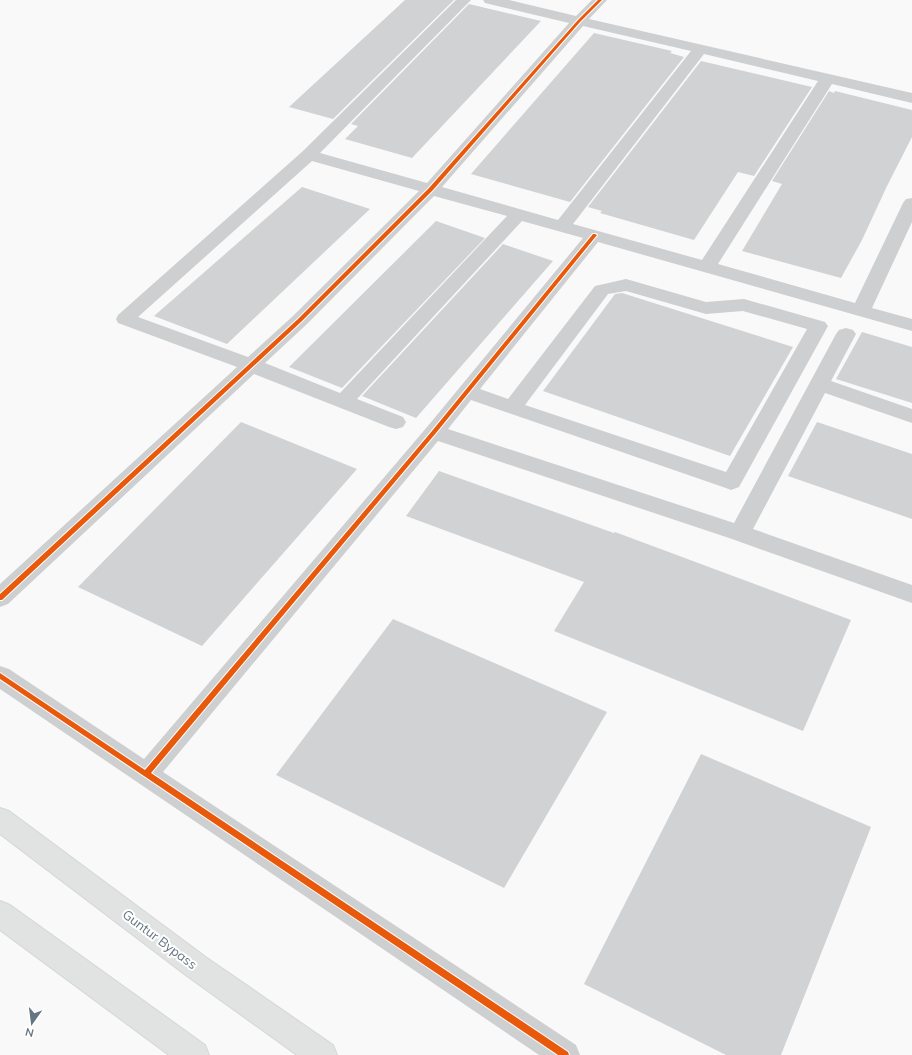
<svg xmlns="http://www.w3.org/2000/svg" width="912" height="1055" viewBox="0 0 912 1055" font-family="Mulish,sans-serif">
	<rect width="100%" height="100%" fill="#f9f9f9"/>
	<path fill="#d0d2d3" d="M405,0H454L333,119L289,107Z
		M469,4L541,21L412,158L345,139L358,126L351,124Z
		M594,33L672,51L670,53L684,57L570,202L471,174Z
		M701,61L812,87L754,176L738,172L694,240L600,213L602,211L588,207Z
		M829,91L834,93L835,91L912,110V137L887,186L862,240L841,278L742,251L782,184L772,181Z
		M302,187L370,209L227,344L154,316Z
		M436,221L485,238L342,388L289,367Z
		M503,244L553,261L416,418L362,396Z
		M622,293L793,347L730,456L543,391L615,294Z
		M862,332L912,347V403L836,379Z
		M241,422L357,469L202,646L78,587Z
		M817,422L912,454V519L788,476Z
		M439,471L614,533L615,532L851,620L803,731L554,631L584,582L406,516Z
		M393,619L607,712L504,888L276,775Z
		M701,754L871,827L781,1055H726L584,984Z"/>
	<g fill="none" stroke-linecap="round" stroke-linejoin="round">
		<g stroke="#d5d6d6" stroke-width="2">
			<path id="highway" d="M0,808L9,811L207,958L333,1045L337,1055H297L187,976L0,834Z
				M0,901L10,905L205,1045L209,1055H169L0,930Z"/>
		</g>
		<path fill="#cecfd0" fill-rule="evenodd" d="M456,0H471L320,153L427,183L569,23L485,3L483,0H509L576,16L592,0H607L589,19L912,93V103L832,84L718,264L855,303L903,203L906,199L912,198V222L872,308L912,319V331L598,242L480,389L508,399L595,286L626,279L706,302L744,299L825,322L828,326L739,487L731,490L723,487L471,400L448,429L734,523L836,334L839,330L846,328L853,330L856,334L831,381L912,409V423L825,393L753,529L912,585V603L732,539L438,441L163,772L576,1045L580,1055H539L0,689V666L9,669L144,759L427,427L583,238L522,221L357,399L403,417L406,422L403,427L396,429L389,427L254,374L8,604L0,607V584L237,367L118,323L116,319L118,315L303,151ZM583,26L691,51L558,220L442,187ZM704,54L818,81L702,260L573,224ZM312,161L419,191L293,316L248,357L138,317ZM434,196L507,216L340,393L265,363L307,324ZM626,291L706,314L743,311L807,329L726,472L525,405L608,294Z"/>
		<use href="#highway" fill="#e1e2e2" fill-rule="evenodd"/>
		<g stroke="#fff" stroke-width="2">
			<path id="cycleway" d="M598,0H602L580,22L433,190L302,321L2,600H0V594L298,319L429,188L578,20Z
				M593,234H595L597,235L436,433L151,773L568,1052L569,1055H558L0,679V673L145,770L432,431Z"/>
		</g>
		<use href="#cycleway" fill="#e8590c" fill-rule="evenodd"/>
	</g>
	<g text-anchor="middle" dominant-baseline="central" stroke-width="4" stroke-linejoin="round" paint-order="stroke">
		<g font-size="13" fill="#657683" stroke="#fff">
			<text transform="translate(160 939) rotate(37)">Guntur Bypass</text>
		</g>
	</g>
	<g transform="translate(32 1023) rotate(194)" stroke="#ffffff" stroke-width="3" paint-order="stroke">
	<path d="M0-3L7 15L0 10L-7 15Z" fill="#657683"/>
	<text y="-6" font-size="11" font-weight="bold" text-anchor="middle" fill="#657683">N</text>
	</g>
</svg>
